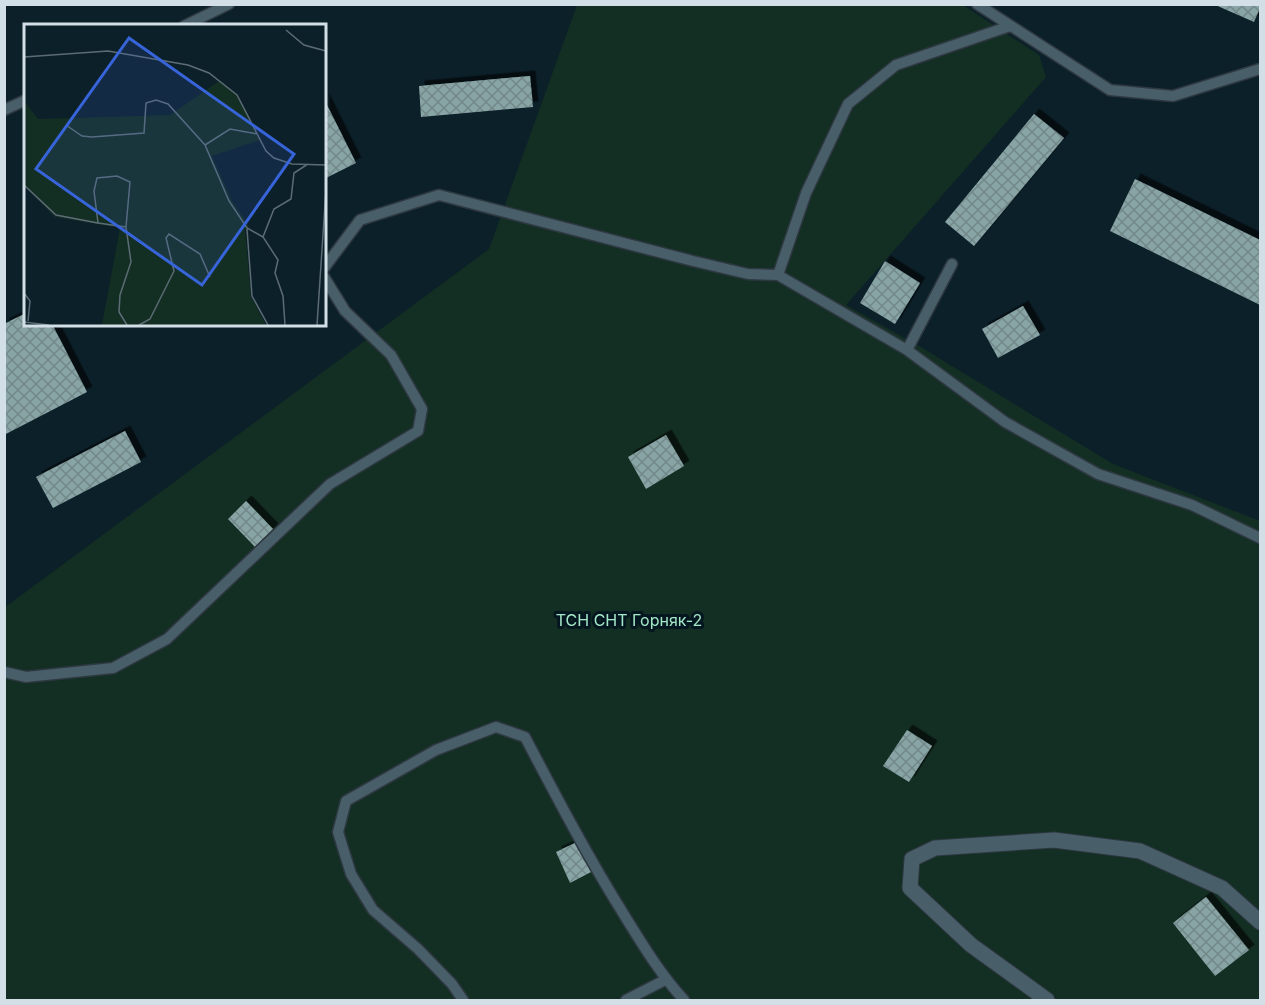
<svg xmlns="http://www.w3.org/2000/svg" width="1265" height="1005" viewBox="0 0 1265 1005" font-family="Inter,sans-serif">
	<defs>
		<pattern id="building-cross-hatch" width="8" height="8" patternUnits="userSpaceOnUse" patternTransform="scale(1.5)"><rect width="8" height="8" fill="#88a4a5"/><path d="M0 0l8 8M0 8l8-8" fill="none" stroke="#728788"/></pattern>
		<filter id="shadow"><feDropShadow dx="5.5" dy="-5.5" stdDeviation="0" flood-color="#0009"/></filter>
	</defs>
	<rect width="100%" height="100%" fill="#0c202a"/>
	<path fill="#132e22" d="M577,5H963L1039,55L1046,77L846,305L919,346L1113,464L1260,521V1000H5L4,608L489,249Z"/>
	<path fill="url(#building-cross-hatch)" filter="url(#shadow)" d="M1213,4H1260V8L1254,22Z
		M530,76L533,107L421,117L419,86Z
		M324,99L356,163L324,179Z
		M1034,114L1064,138L974,246L945,222Z
		M1135,179L1260,240V305L1110,231Z
		M885,261L920,283L895,324L860,303Z
		M1023,306L1040,335L998,358L982,329Z
		M26,313V324H52L87,392L4,435V324Z
		M125,431L141,462L53,508L36,477Z
		M666,435L684,466L646,489L628,457Z
		M246,501L273,529L255,547L228,519Z
		M907,730L932,746L909,782L883,766Z
		M579,841L593,871L570,883L556,852Z
		M1206,897L1249,950L1215,976L1173,923Z"/>
	<g fill="none" stroke-linecap="round" stroke-linejoin="round">
		<g stroke="#2e3841" stroke-width="13">
			<path id="service" d="M977,4L1110,90L1173,96L1260,69
				M184,26L229,4
				M4,110L26,100
				M324,268L360,220L439,195L693,261L748,274L778,275L907,350L1005,422L1098,474L1192,505L1260,538
				M778,275L806,193L848,104L896,65L1010,26
				M907,350L952,264
				M4,672L26,677L113,668L167,639L330,484L418,431L422,409L391,355L345,311L324,277
				M463,1000L452,984L418,949L373,910L351,874L338,832L346,801L436,750L496,727L525,737C557,798 589,859 626,918C644,947 661,975 684,1000
				M626,1000L665,980"/>
		</g>
		<g stroke="#2e3841" stroke-width="17">
			<path id="minor" d="M1047,1000L971,945L910,888L912,859L935,848L1054,840L1140,851L1222,888L1260,922"/>
		</g>
		<use href="#service" stroke="#485e69" stroke-width="10"/>
		<use href="#minor" stroke="#485e69" stroke-width="15"/>
	</g>
	<g text-anchor="middle" dominant-baseline="central" stroke-width="6" stroke-linejoin="round" paint-order="stroke">
		<g font-size="16" fill="#a4e7c6" stroke="#041720">
			<text x="629" y="620">ТСН СНТ Горняк-2</text>
		</g>
	</g>
	<g transform="translate(24 24)">
		<rect width="302" height="302" fill="#0c202a"/>
		<path d="M195,57L212,71L236,116L188,132L208,177L225,202L221,206L227,273L242,301H78L96,204L31,193L0,162V77L14,95L146,91Z" fill="#132e22"/>
		<path fill="none" stroke="#5c6c75" stroke-width="1.5" d="M262,6L280,21L302,27M0,33L84,27L164,41L185,49L213,71L242,127L250,134L268,140L302,141M42,101L58,112L68,113L120,109L122,79L132,76L144,80L181,121L205,177L223,204L239,213M181,121L206,105L234,110M0,161L32,191L74,199L70,167L73,154L93,152L106,158L102,203L107,238L96,271L95,288L103,301M74,199L102,203M223,205L228,272L244,301M0,269L6,277L4,297M0,298L25,301M115,301L126,295L150,247L142,214L145,210L176,230L186,253M261,301L259,272L251,249L254,236L239,213L250,185L267,175L270,149L284,140M293,301L302,165"/>
		<path fill="#3864da" fill-opacity="0.15" stroke="#3864da" stroke-width="3" d="M105,14L270,130L178,261L12,145Z"/>
		<rect width="302" height="302" fill="none" stroke="#d3dfe6" stroke-width="3"/>
	</g>
	<rect width="1265" height="1005" fill="none" stroke="#d3dfe6" stroke-width="12"/>
</svg>
